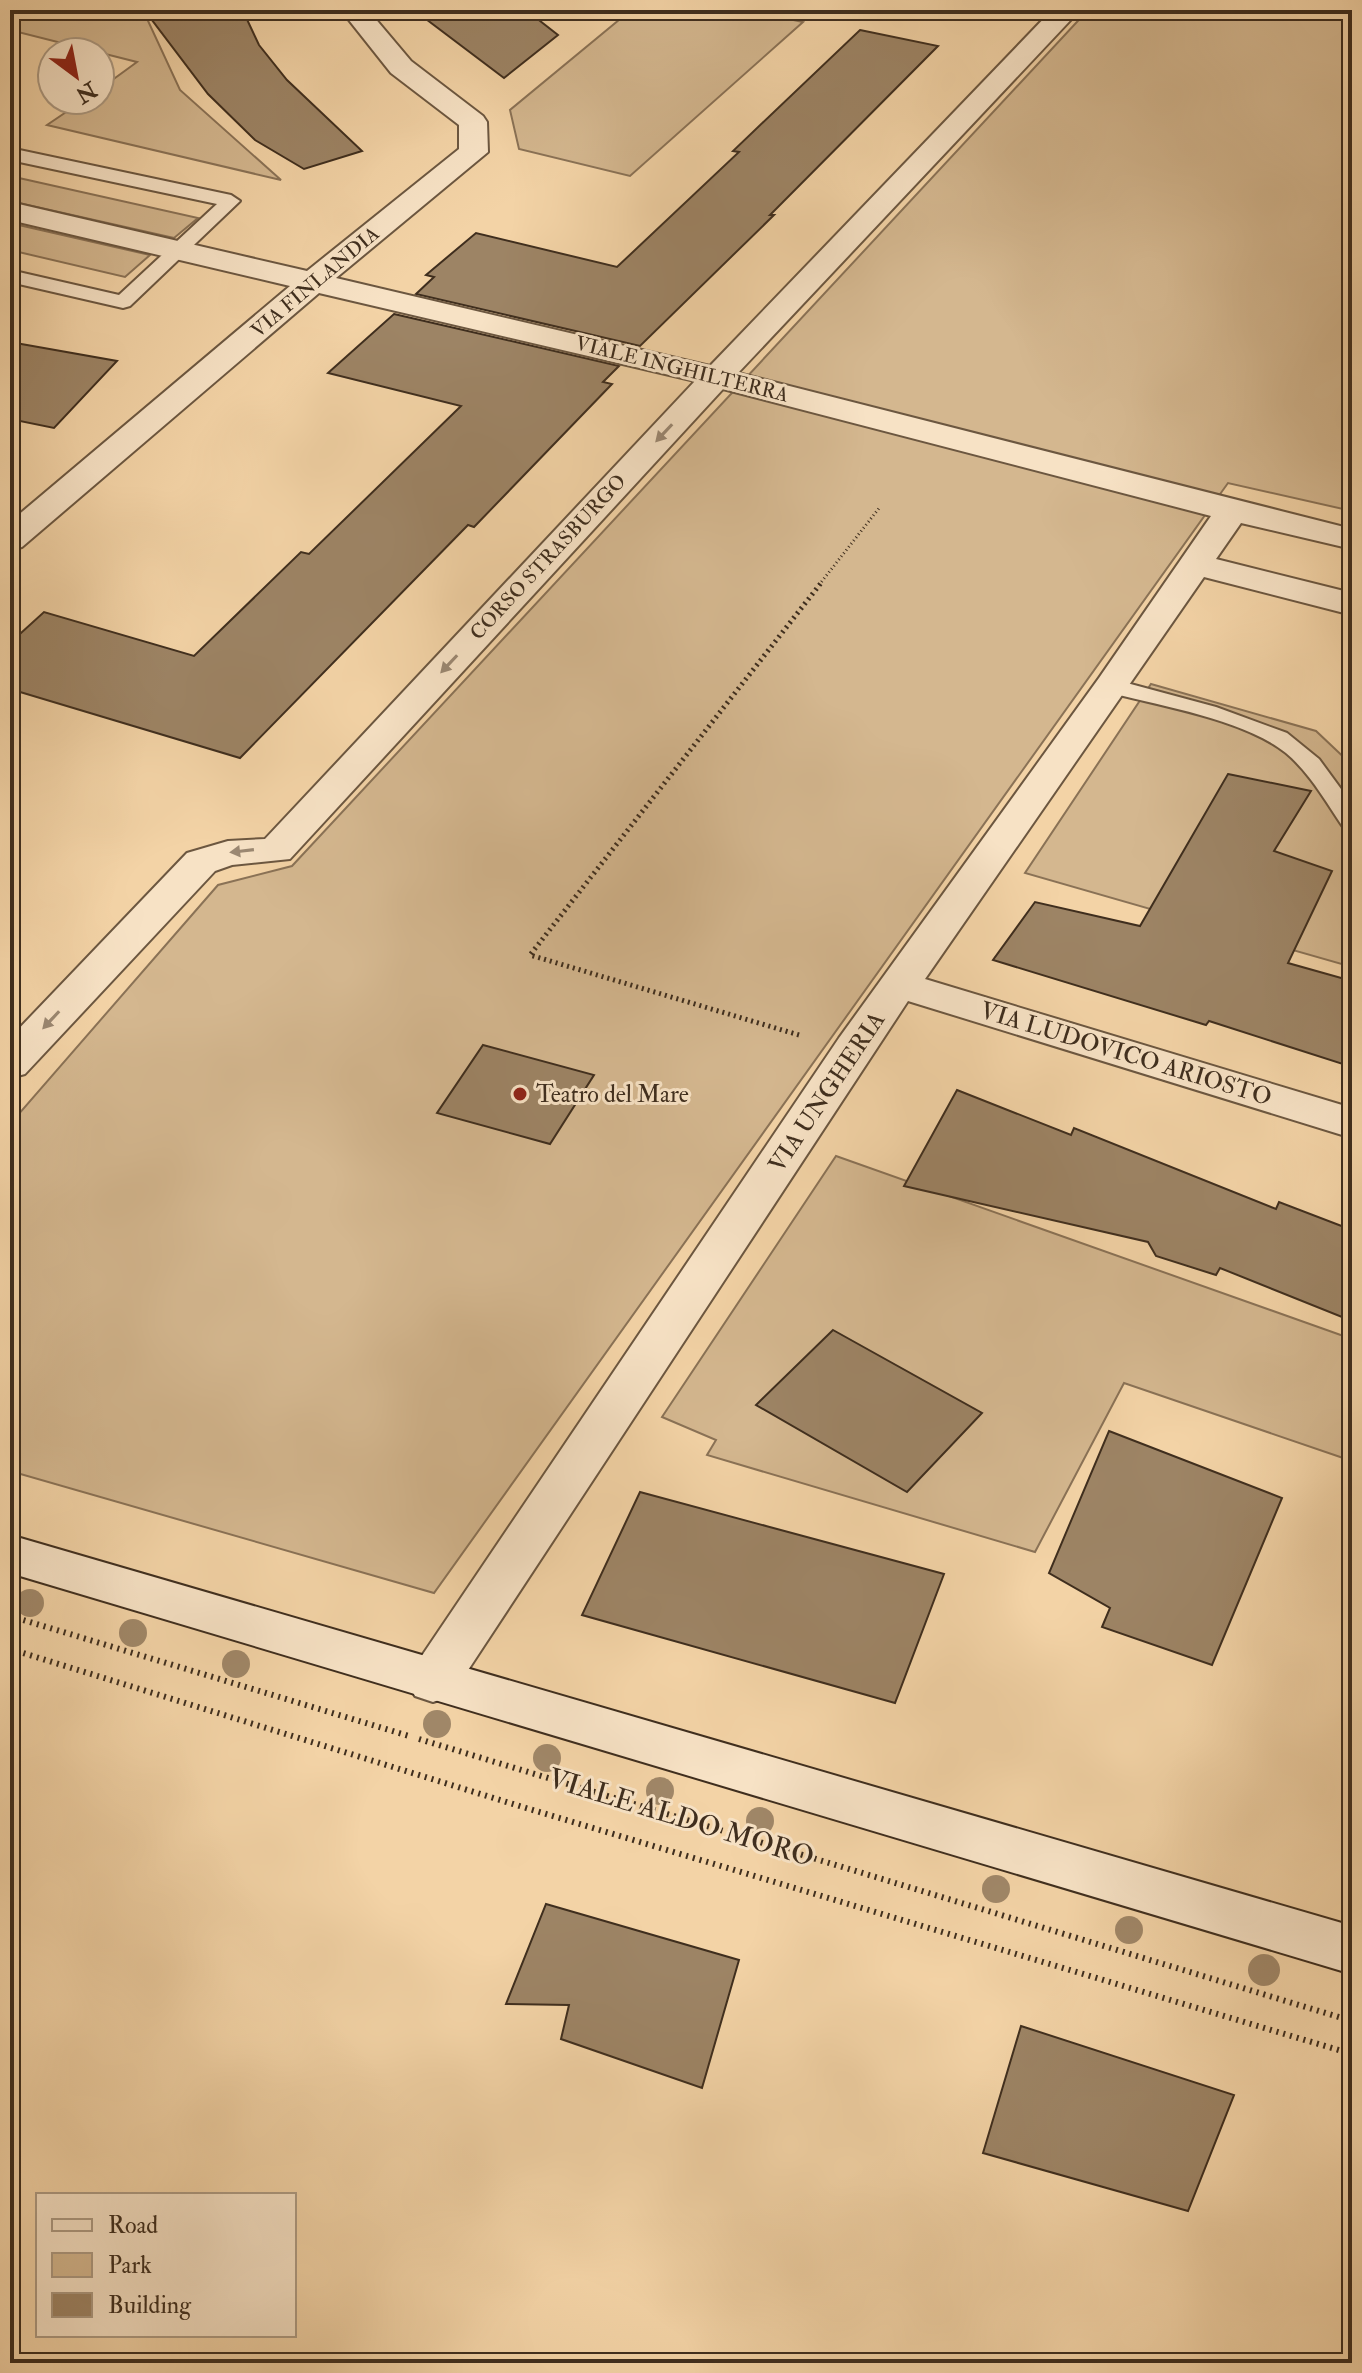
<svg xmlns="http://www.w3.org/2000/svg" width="1362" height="2373" viewBox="0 0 1362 2373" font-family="'IM FELL Double Pica',serif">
	<rect width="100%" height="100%" fill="#f3d3a6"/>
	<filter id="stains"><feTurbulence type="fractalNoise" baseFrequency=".0025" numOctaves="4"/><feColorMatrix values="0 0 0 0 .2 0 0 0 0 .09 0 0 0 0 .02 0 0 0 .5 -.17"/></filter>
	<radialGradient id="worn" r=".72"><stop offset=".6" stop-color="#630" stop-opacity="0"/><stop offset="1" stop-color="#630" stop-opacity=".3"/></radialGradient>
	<path fill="#d4b78f" stroke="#8a7256" stroke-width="2" d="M10,10H143L180,90L281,180L47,125L84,100H100V89L137,62L10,30Z
		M631,10H746L803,22L630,176L519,149L510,110Z
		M1088,10H1352V511L1228,483L434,1593L10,1471V1124L218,885L292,866Z
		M10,176L198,218L174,238L10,201Z
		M10,223L150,255L125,277L10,250Z
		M1151,684L1316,731L1352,765V967L1025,873Z
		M836,1156L1352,1339V1461L1124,1383L1035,1552L707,1455L716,1440L662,1417Z"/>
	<path fill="#9d8465" stroke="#3f2e1e" stroke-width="2" d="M414,10H526L558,35L504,78Z
		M244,13L259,45L287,80L362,151L304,169L255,140L208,94L152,20Z
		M860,30L938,46L770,215H774L640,346L416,294L434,277L426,275L476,233L617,267L739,152L733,151Z
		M394,314L619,366L603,382L612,384L474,527L468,525L240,758L10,689V643L44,612L194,656L301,552L309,554L461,406L328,373Z
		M10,342L117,361L54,428L10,419Z
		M1228,774L1311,791L1274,851L1332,871L1288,963L1352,981V1067L1209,1021L1206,1025L993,960L1035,902L1140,926Z
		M483,1045L594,1075L550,1144L437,1113Z
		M957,1090L1071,1135L1074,1128L1276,1209L1279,1202L1352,1230V1321L1220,1268L1216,1275L1156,1256L1148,1242L904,1186Z
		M833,1330L982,1413L907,1492L756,1405Z
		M1109,1431L1282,1498L1212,1665L1102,1627L1110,1608L1049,1573Z
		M640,1492L944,1574L895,1703L582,1615Z
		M546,1904L739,1960L702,2088L561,2039L569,2005L506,2004Z
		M1021,2026L1234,2095L1188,2211L983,2153Z"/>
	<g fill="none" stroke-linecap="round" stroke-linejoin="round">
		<g stroke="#6c5740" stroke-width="4">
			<path id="lane" d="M10,148L231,195L240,201L130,306L123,308L10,282V270L119,295L217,204L10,160Z
				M1112,679L1216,707L1287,733L1319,759L1352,804V830L1343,827C1326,802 1310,773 1286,753C1242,718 1158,706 1104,691L1100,686L1104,681Z"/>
		</g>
		<g stroke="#6c5740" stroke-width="4">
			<path id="street" d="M341,10H368L411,61L483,116L487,122L488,152L336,278L710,366L1052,10H1080L738,373L1352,529V549L1241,523L1216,559L1352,593V615L1204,577L925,979L1352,1108V1138L908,1001L451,1696L433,1702L415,1696L407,1681L415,1666L839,1038L1099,678L1211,516L723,389L290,859L232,865L215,871L25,1074L10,1078V1038L187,853L228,841L265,839L695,381L319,293L22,547L10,550V522L290,286L10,220V202L307,271L459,149V125L391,73Z"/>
		</g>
		<g stroke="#3f2e1e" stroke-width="4">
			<path id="secondary" d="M10,1535L1352,1926V1974L10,1573Z"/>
		</g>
		<path stroke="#3f2e1e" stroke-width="3" stroke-dasharray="1 3" stroke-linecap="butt" d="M819,585L880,507"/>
		<path stroke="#3f2e1e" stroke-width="5" stroke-dasharray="2 4" stroke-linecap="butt" d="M799,1035L530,955L821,583"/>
		<path stroke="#3f2e1e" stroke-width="6" stroke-dasharray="2 5" stroke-linecap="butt" d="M10,1616L409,1736
			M10,1649L526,1808L1352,2054
			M419,1739L1352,2021"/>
		<use href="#lane" fill="#f7e2c5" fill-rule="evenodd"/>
		<use href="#street" fill="#f7e2c5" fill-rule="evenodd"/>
		<use href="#secondary" fill="#f7e2c5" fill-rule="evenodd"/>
	</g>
	<g fill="#a08768">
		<circle cx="30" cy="1603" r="14"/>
		<circle cx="133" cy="1633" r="14"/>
		<circle cx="236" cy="1664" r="14"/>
		<circle cx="437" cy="1724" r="14"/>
		<circle cx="547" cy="1758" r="14"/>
		<circle cx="660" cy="1791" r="14"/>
		<circle cx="760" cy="1821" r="14"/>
		<circle cx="996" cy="1889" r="14"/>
		<circle cx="1129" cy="1930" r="14"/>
		<circle cx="1264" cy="1970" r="16"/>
	</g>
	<defs><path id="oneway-solid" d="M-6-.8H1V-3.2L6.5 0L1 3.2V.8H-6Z" transform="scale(2)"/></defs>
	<g fill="#9b8872">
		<use href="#oneway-solid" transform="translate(664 433) rotate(133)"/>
		<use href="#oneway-solid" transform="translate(449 664) rotate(133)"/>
		<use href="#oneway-solid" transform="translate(242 851) rotate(173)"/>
		<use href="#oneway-solid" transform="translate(51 1020) rotate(133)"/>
	</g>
	<circle fill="#8f2418" stroke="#f7e2c5" stroke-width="3" cx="520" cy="1094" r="8"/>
	<g text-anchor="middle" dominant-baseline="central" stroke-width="6" stroke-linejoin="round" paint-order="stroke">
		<g font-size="20" fill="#3f2e1e" stroke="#f7e2c5">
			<text transform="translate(315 282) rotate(-40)">VIA FINLANDIA</text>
			<text transform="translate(682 369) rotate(14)">VIALE INGHILTERRA</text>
			<text transform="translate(548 557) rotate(-47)">CORSO STRASBURGO</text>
		</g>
		<g font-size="24" fill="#3f2e1e" stroke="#f7e2c5">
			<text transform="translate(1126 1054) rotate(17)">VIA LUDOVICO ARIOSTO</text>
			<text transform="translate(827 1092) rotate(-56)">VIA UNGHERIA</text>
		</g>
		<g font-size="24" fill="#3f2e1e" stroke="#f7e2c5" text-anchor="start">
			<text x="536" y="1094">Teatro del Mare</text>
		</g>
		<g font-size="28" fill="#3f2e1e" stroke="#f7e2c5">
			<text transform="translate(681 1818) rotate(17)">VIALE ALDO MORO</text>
		</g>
	</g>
	<rect width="1362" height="2373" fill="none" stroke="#f3d3a6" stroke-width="40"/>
	<rect x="12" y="12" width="1338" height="2349" fill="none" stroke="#3f2e1e" stroke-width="4"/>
	<rect x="20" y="20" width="1322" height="2333" fill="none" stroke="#3f2e1e" stroke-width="2"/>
	<rect x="36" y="2193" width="260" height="144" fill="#f7e2c5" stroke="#ad9a82" stroke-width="2"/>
	<rect x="52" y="2219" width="40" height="12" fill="#f7e2c5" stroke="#ad9a82" stroke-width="2"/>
	<text x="108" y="2233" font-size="24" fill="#3f2e1e">Road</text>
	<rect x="52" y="2253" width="40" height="24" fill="#d4b78f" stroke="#ad9a82" stroke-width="2"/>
	<text x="108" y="2273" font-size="24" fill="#3f2e1e">Park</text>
	<rect x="52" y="2293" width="40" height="24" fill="#9d8465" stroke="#ad9a82" stroke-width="2"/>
	<text x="108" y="2313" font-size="24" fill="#3f2e1e">Building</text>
	<g transform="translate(76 76) rotate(148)"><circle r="38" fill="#f7e2c5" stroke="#ad9a82" stroke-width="2"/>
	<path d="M0-6L14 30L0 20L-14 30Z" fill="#8f2418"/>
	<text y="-12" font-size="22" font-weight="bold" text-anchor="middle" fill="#3f2e1e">N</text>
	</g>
	<rect width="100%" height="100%" filter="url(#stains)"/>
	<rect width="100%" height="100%" fill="url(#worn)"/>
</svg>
